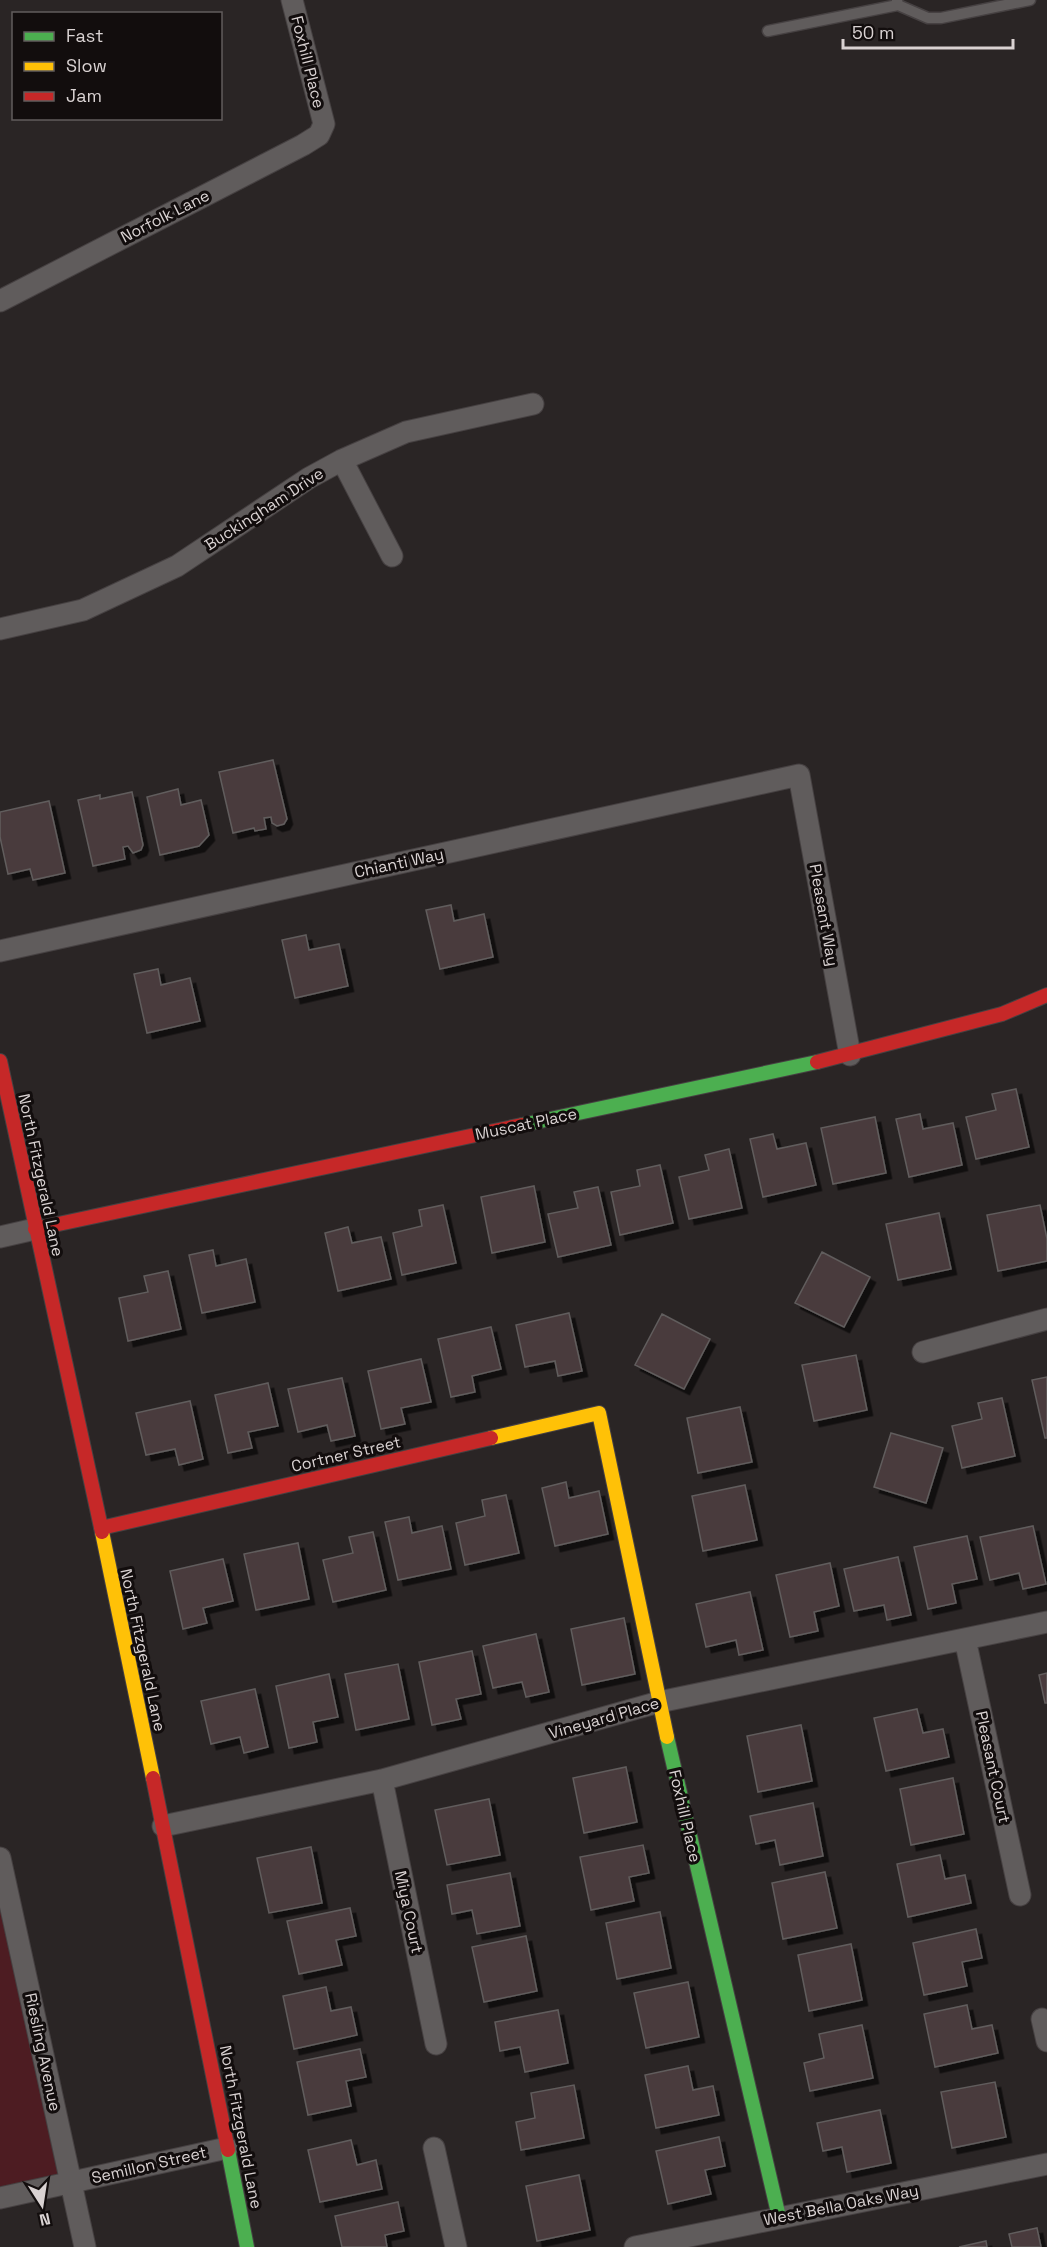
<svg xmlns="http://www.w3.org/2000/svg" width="1047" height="2247" viewBox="0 0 1047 2247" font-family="'Space Grotesk',sans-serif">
	<defs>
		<filter id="shadow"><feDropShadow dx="5.5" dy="5.5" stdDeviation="0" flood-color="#0009"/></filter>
	</defs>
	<rect width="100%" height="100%" fill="#2a2525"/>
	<path fill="#4d1c22" d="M0,1861L71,2182L0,2198Z"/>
	<path fill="#4a3b3d" stroke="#615d5d" stroke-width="1.5" filter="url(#shadow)" d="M273,760L287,819L284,824L277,826L272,823L271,817L264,818L266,829L255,831L254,828L233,833L219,772Z
		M178,789L181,805L201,800L209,835L199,846L160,855L147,797Z
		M132,792L143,845L141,850L133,853L128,846L123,847L125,859L93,866L78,800L100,795V799Z
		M49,801L65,873L33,880L30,869L8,874L0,837V812Z
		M451,905L454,921L484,914L493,957L440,969L426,910Z
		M306,935L309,950L339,944L348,986L295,998L282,940Z
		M158,969L161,985L190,978L200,1021L147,1033L134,974Z
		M1016,1089L1029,1147L976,1159L966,1117L996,1110L992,1094Z
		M920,1114L923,1129L953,1123L962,1165L909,1177L896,1119Z
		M875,1117L886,1173L833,1184L821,1128Z
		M773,1134L777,1149L806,1143L816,1185L763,1197L750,1139Z
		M729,1149L742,1208L689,1219L679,1177L709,1170L705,1155Z
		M660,1165L673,1223L620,1235L611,1192L640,1186L637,1170Z
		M534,1186L545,1242L492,1253L481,1197Z
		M598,1187L611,1245L558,1257L548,1214L578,1208L574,1192Z
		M443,1205L456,1263L402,1275L393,1233L422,1226L419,1210Z
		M1040,1205L1047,1239V1261L998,1271L987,1215Z
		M939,1213L951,1269L898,1280L886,1224Z
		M348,1227L352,1243L381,1237L391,1279L338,1291L325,1233Z
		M213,1250L216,1266L246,1259L255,1302L202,1313L189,1255Z
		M822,1252L870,1277L844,1327L795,1303Z
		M168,1271L181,1329L128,1341L119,1298L148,1292L144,1276Z
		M569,1313L582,1371L558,1376L555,1361L525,1367L516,1325Z
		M662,1314L710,1339L684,1389L635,1365Z
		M491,1327L501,1369L472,1376L475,1392L451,1397L438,1339Z
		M856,1355L867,1410L814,1421L802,1365Z
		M421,1359L431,1402L401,1408L405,1424L381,1429L368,1371Z
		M1047,1377V1438H1045L1032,1380Z
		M342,1378L355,1436L331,1441L327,1425L298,1432L288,1389Z
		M268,1383L278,1426L248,1432L252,1448L228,1453L215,1395Z
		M1002,1398L1015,1456L962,1468L952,1426L982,1419L978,1403Z
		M190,1401L203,1459L179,1465L175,1449L146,1455L136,1413Z
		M740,1407L752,1462L698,1473L687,1418Z
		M891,1433L943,1448L926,1503L874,1487Z
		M566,1482L569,1498L599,1491L608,1534L555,1546L542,1488Z
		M745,1485L757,1540L703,1551L692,1496Z
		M506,1495L519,1553L465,1565L456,1523L485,1516L482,1500Z
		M409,1517L412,1533L442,1526L451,1569L398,1580L385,1522Z
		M1033,1526L1046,1584L1023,1589L1019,1573L990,1580L980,1537Z
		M373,1532L386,1590L333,1602L323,1560L353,1553L349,1537Z
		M967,1536L977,1579L952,1584L956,1603L928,1609L914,1547Z
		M298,1543L309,1599L256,1610L244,1554Z
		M898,1557L911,1615L887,1620L884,1605L854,1611L844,1569Z
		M223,1559L233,1601L203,1608L207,1623L183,1629L170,1571Z
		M830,1563L839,1606L814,1612L818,1631L790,1637L776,1575Z
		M750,1592L763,1650L739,1655L736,1640L706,1647L696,1604Z
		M624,1618L635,1674L582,1685L571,1629Z
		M536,1634L549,1692L526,1697L522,1682L493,1688L483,1646Z
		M472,1651L481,1694L456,1699L461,1719L432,1725L419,1662Z
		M398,1664L409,1719L356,1730L345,1674Z
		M1047,1673V1703H1045L1039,1675Z
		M329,1674L338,1717L313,1722L317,1742L289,1748L276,1686Z
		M255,1689L268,1747L244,1753L240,1737L211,1744L201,1701Z
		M917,1709L923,1733L943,1729L949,1757L886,1771L874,1718Z
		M801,1725L812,1781L758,1792L747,1736Z
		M626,1767L637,1822L584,1833L573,1778Z
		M953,1778L964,1834L911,1845L900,1789Z
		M489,1799L500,1855L447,1865L435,1810Z
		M813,1803L823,1856L780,1865L775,1840L756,1844L750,1816Z
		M643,1845L649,1873L629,1877L634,1901L591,1910L580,1857Z
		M311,1847L322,1903L269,1913L257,1858Z
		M940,1855L945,1879L965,1875L971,1903L908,1917L897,1864Z
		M825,1872L837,1928L783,1939L772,1883Z
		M510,1873L520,1926L477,1934L472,1910L452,1914L447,1885Z
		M350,1908L356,1936L336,1940L342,1965L299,1974L287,1921Z
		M660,1912L671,1968L617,1979L606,1923Z
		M976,1929L982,1958L962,1962L967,1986L924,1995L913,1943Z
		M526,1936L537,1991L484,2002L472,1947Z
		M851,1944L862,2000L809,2011L798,1955Z
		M688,1982L699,2037L646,2048L634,1993Z
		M326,1987L331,2011L351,2007L357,2035L294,2049L283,1996Z
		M967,2005L972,2029L992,2025L998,2053L935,2067L924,2014Z
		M558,2010L568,2063L525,2072L520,2047L500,2051L495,2022Z
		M862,2025L873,2078L810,2091L804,2063L824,2058L819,2034Z
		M360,2049L366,2077L346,2081L351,2106L308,2115L297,2062Z
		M688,2066L693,2090L713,2086L719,2115L656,2128L645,2075Z
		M995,2082L1006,2137L952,2148L941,2092Z
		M574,2085L584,2138L521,2150L516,2122L535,2118L531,2093Z
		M880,2110L891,2163L847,2172L842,2147L823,2151L817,2123Z
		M719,2137L725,2166L705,2170L711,2194L668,2204L656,2151Z
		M351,2140L357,2165L376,2160L382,2189L320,2202L308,2150Z
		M579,2175L590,2230L537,2241L526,2186Z
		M398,2202L404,2231L385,2235L387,2247H342L335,2216Z
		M1037,2228L1041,2247H1012L1009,2234Z
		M986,2241L987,2247H959Z"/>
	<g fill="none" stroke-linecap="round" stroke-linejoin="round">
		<g stroke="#464142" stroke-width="13">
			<path id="lane" d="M897,0L898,5L928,18H941L1030,0
				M768,31L898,5"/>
		</g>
		<g stroke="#464142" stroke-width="23">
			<path id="street" d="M0,301L303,145L319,135L324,124L292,0
				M342,460L392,556
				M0,629L83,610L177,566L309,478L342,460L406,432L533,404
				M0,951L799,775L850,1055
				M0,1237L35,1229
				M923,1352L1047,1319
				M965,1639L1020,1895
				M382,1780L436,2044
				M163,1826L382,1780L659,1702L1047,1622
				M0,1858L85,2247
				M1042,2019L1047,2041
				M434,2148L456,2247
				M0,2198L227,2148
				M635,2247L1047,2164"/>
		</g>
		<g stroke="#464142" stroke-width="16">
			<path id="fast" d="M522,1125L817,1062
				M667,1737L779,2217
				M228,2150L247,2247"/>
		</g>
		<g stroke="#464142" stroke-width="16">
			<path id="slow" d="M491,1438L599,1413L667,1737
				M102,1532L153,1778"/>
		</g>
		<g stroke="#464142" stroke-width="16">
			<path id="jam" d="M0,1061L102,1532
				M817,1062L1002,1014L1047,995
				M35,1229L522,1125
				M101,1528L491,1438
				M153,1778L228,2150"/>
		</g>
		<use href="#lane" stroke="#605c5c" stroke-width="10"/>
		<use href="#street" stroke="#605c5c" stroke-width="21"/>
		<use href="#fast" stroke="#4caf50" stroke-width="14"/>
		<use href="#slow" stroke="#ffc107" stroke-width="14"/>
		<use href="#jam" stroke="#c62828" stroke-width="14"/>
	</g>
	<g text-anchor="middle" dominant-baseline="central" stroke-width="6" stroke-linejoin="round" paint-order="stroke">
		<g font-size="16" fill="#d9d2d2" stroke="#120d0d">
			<text transform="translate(308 62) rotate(76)">Foxhill Place</text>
			<text transform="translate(165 216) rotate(-27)">Norfolk Lane</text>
			<text transform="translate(264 509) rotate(-33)">Buckingham Drive</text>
			<text transform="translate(399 863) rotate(-12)">Chianti Way</text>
			<text transform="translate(824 915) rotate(80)">Pleasant Way</text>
			<text transform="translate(526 1124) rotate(-12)">Muscat Place</text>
			<text transform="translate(41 1175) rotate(78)">North Fitzgerald Lane</text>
			<text transform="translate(346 1454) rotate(-13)">Cortner Street</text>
			<text transform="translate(143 1650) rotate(78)">North Fitzgerald Lane</text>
			<text transform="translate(604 1718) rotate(-16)">Vineyard Place</text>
			<text transform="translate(993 1767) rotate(78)">Pleasant Court</text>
			<text transform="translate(685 1816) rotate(77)">Foxhill Place</text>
			<text transform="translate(409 1912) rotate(78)">Miya Court</text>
			<text transform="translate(43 2052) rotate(78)">Riesling Avenue</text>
			<text transform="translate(241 2127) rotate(79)">North Fitzgerald Lane</text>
			<text transform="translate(149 2165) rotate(-13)">Semillon Street</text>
			<text transform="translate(841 2205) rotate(-11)">West Bella Oaks Way</text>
		</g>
	</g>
	<rect x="12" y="12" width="210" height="108" fill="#120d0d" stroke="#625c5c" stroke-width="1.5"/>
	<rect x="24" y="32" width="30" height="9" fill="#4caf50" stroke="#625c5c" stroke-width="1.5"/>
	<text x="66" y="42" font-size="18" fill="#d9d2d2">Fast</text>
	<rect x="24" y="62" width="30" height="9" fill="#ffc107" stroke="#625c5c" stroke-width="1.5"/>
	<text x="66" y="72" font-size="18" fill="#d9d2d2">Slow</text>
	<rect x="24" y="92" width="30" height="9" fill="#c62828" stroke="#625c5c" stroke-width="1.5"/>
	<text x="66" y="102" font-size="18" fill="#d9d2d2">Jam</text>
	<g transform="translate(42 2205) rotate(168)" stroke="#120d0d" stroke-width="4.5" paint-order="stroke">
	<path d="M0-4.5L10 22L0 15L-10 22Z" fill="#d9d2d2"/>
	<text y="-9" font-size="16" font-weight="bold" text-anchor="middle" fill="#d9d2d2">N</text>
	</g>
	<path d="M843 39v9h170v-9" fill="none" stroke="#d9d2d2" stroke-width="3"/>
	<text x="852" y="39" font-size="18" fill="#d9d2d2" stroke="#120d0d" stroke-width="4.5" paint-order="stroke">50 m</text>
</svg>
